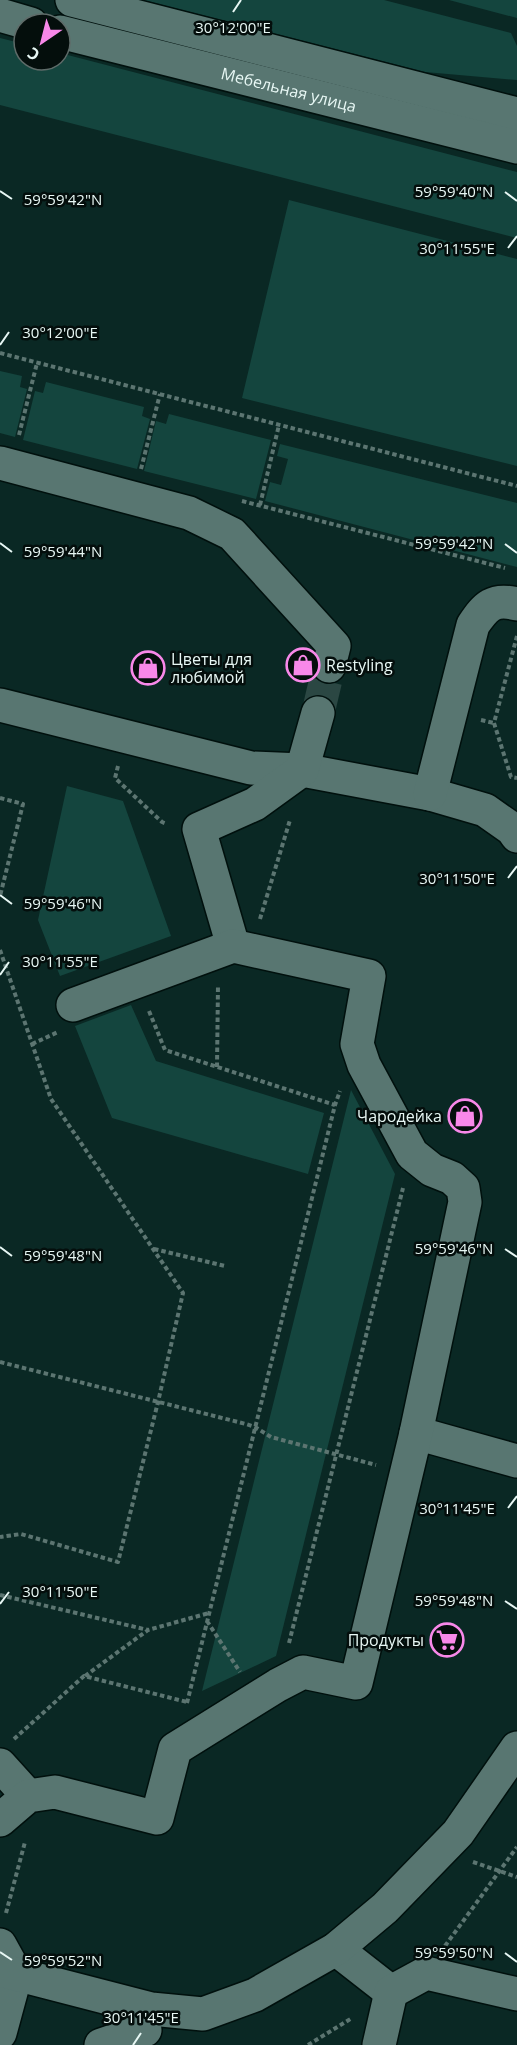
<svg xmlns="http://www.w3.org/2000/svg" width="517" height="2045" viewBox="0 0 517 2045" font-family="'Open Sans',sans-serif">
	<rect width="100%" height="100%" fill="#0a2824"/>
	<path fill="#14453e" d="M143,0H384L511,33L517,46V80L425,72Z
		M449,0H517V18Z
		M0,38L24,44V60H60V53L517,172V238L0,105Z
		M289,200L517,259V466L242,398Z
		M0,371L22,376L20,387L27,389L15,437L0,433Z
		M46,382L144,407L142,416L150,419L137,469L23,440L35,391L43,393Z
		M169,414L271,440L256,499L144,471L156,421L166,424Z
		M280,444L517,503V567L265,501L270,482L281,485L288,459L277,456Z
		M67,786L123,801L171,936L60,976L38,920Z
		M131,1005L156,1061L324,1113L308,1174L112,1118L75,1026Z
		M351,1090L395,1174L276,1656L202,1691Z"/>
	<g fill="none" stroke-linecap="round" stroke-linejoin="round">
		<path stroke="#2b4743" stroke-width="33" stroke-dasharray="33 16" stroke-linecap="butt" d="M318,713L329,666"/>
		<g stroke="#00100d" stroke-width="36">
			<g id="minor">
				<path d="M72,0L517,114"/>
				<path d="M0,15L31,24"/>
				<path id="s1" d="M60,32L517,147"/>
				<path d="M0,463L189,513L232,534L334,646L329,666"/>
				<path d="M0,705L251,768L302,770L430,794L485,810L512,829L517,836"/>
				<path d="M430,794L473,625C486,606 493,598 517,604"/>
				<path d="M233,946L199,829L255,804L302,770L318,713"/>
				<path d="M416,1433L517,1461"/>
				<path d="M0,1765L28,1796"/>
				<path d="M0,1820L28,1796L55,1792L157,1818L175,1749L278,1685L303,1672L356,1683L416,1433L465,1202L463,1188L452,1178L432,1170L412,1154L364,1065L357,1044L369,976L233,946L73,1005"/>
				<path d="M0,1945L16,1974L0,2033"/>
				<path d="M336,1949L391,1992"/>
				<path d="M0,1970L151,2009L203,2014L255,1995L336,1949L385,1908L458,1833L517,1748"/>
				<path d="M101,2045L145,2030"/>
				<path d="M379,2045L391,1992L426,1973L517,1994"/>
			</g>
		</g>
		<path stroke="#5c7571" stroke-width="4" stroke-dasharray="4.5 3" stroke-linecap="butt" d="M0,353L517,486
			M19,435L37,363
			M141,469L160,394
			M242,501L505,568
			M260,505L279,425
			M517,636L494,723L511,777L517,778
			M481,720L494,723
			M118,766L115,778L162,822L167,824
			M0,798L23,804L0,896
			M260,919L290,820
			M0,950L51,1099L183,1293L158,1402L118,1562L21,1534L0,1537
			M149,1011L165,1050L335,1105
			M32,1044L58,1032
			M217,1067L218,985
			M154,1249L225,1266
			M0,1362L246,1424L255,1427L271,1437L376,1465
			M0,1595L148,1630
			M207,1621L240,1672
			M289,1643L403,1188
			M85,1676L148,1630L209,1613
			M187,1703L335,1105L340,1091
			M14,1739L84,1676L187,1702
			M473,1862L517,1877
			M6,1913L25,1842
			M445,1946L517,1847
			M308,2045L352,2018"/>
		<use href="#minor" stroke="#587671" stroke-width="33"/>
	</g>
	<path fill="none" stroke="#e7f7f4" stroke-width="2" d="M233,12L241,0M0,191L12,199M505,192L517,201M508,248L517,236M0,345L9,332M0,543L12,552M505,544L517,553M508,878L517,866M0,895L12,904M0,975L9,962M0,1247L12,1256M505,1249L517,1257M508,1508L517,1496M505,1601L517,1609M0,1604L9,1592M0,1952L12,1960M505,1953L517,1962M133,2045L141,2033"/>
	<defs>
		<g id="shop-ring" transform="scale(1.725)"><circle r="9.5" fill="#040e0c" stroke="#f888e9" stroke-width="1.5"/><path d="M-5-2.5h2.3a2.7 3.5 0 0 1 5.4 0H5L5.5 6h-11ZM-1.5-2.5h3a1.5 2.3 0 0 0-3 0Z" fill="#f888e9"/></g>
		<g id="supermarket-ring" transform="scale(1.725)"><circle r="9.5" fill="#040e0c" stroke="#f888e9" stroke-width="1.5"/><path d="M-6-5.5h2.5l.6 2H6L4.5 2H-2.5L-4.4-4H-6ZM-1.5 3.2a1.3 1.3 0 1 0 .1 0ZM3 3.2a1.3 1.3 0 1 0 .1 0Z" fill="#f888e9"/></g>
	</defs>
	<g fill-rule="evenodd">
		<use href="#shop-ring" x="303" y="665"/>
		<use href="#shop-ring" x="148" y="668"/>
		<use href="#shop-ring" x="465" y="1116"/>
		<use href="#supermarket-ring" x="447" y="1640"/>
	</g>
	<g text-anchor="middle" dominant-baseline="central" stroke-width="5" stroke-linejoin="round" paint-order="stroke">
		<g font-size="16" fill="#e7f7f4" stroke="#040e0c">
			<text stroke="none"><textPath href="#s1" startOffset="236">Мебельная улица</textPath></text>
		</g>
		<g font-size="16" fill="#e7f7f4" stroke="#040e0c" text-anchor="start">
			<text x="171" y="659">Цветы для<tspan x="171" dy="18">любимой</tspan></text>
			<text x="326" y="665">Restyling</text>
			<text x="442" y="1116" text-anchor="end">Чародейка</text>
			<text x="424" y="1640" text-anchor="end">Продукты</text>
		</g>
	</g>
	<g font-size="15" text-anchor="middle" fill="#e7f7f4" stroke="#040e0c" stroke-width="5" stroke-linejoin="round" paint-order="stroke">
		<text x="233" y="33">30°12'00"E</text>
		<text x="454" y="197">59°59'40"N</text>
		<text x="63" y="205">59°59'42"N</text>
		<text x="457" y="254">30°11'55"E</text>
		<text x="60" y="338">30°12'00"E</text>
		<text x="454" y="549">59°59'42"N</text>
		<text x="63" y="557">59°59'44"N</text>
		<text x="457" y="884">30°11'50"E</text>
		<text x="63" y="909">59°59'46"N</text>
		<text x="60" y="967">30°11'55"E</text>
		<text x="454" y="1254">59°59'46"N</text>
		<text x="63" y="1261">59°59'48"N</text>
		<text x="457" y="1514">30°11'45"E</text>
		<text x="60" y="1597">30°11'50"E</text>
		<text x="454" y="1606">59°59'48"N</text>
		<text x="454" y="1958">59°59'50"N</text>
		<text x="63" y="1966">59°59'52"N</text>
		<text x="141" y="2023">30°11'45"E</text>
	</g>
	<g transform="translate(42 42) rotate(215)"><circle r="28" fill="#040e0c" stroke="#5f6b69" stroke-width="1.5"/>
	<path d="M0-4.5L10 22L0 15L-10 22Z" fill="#f888e9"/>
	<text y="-9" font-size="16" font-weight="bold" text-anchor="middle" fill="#e7f7f4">С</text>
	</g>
</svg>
